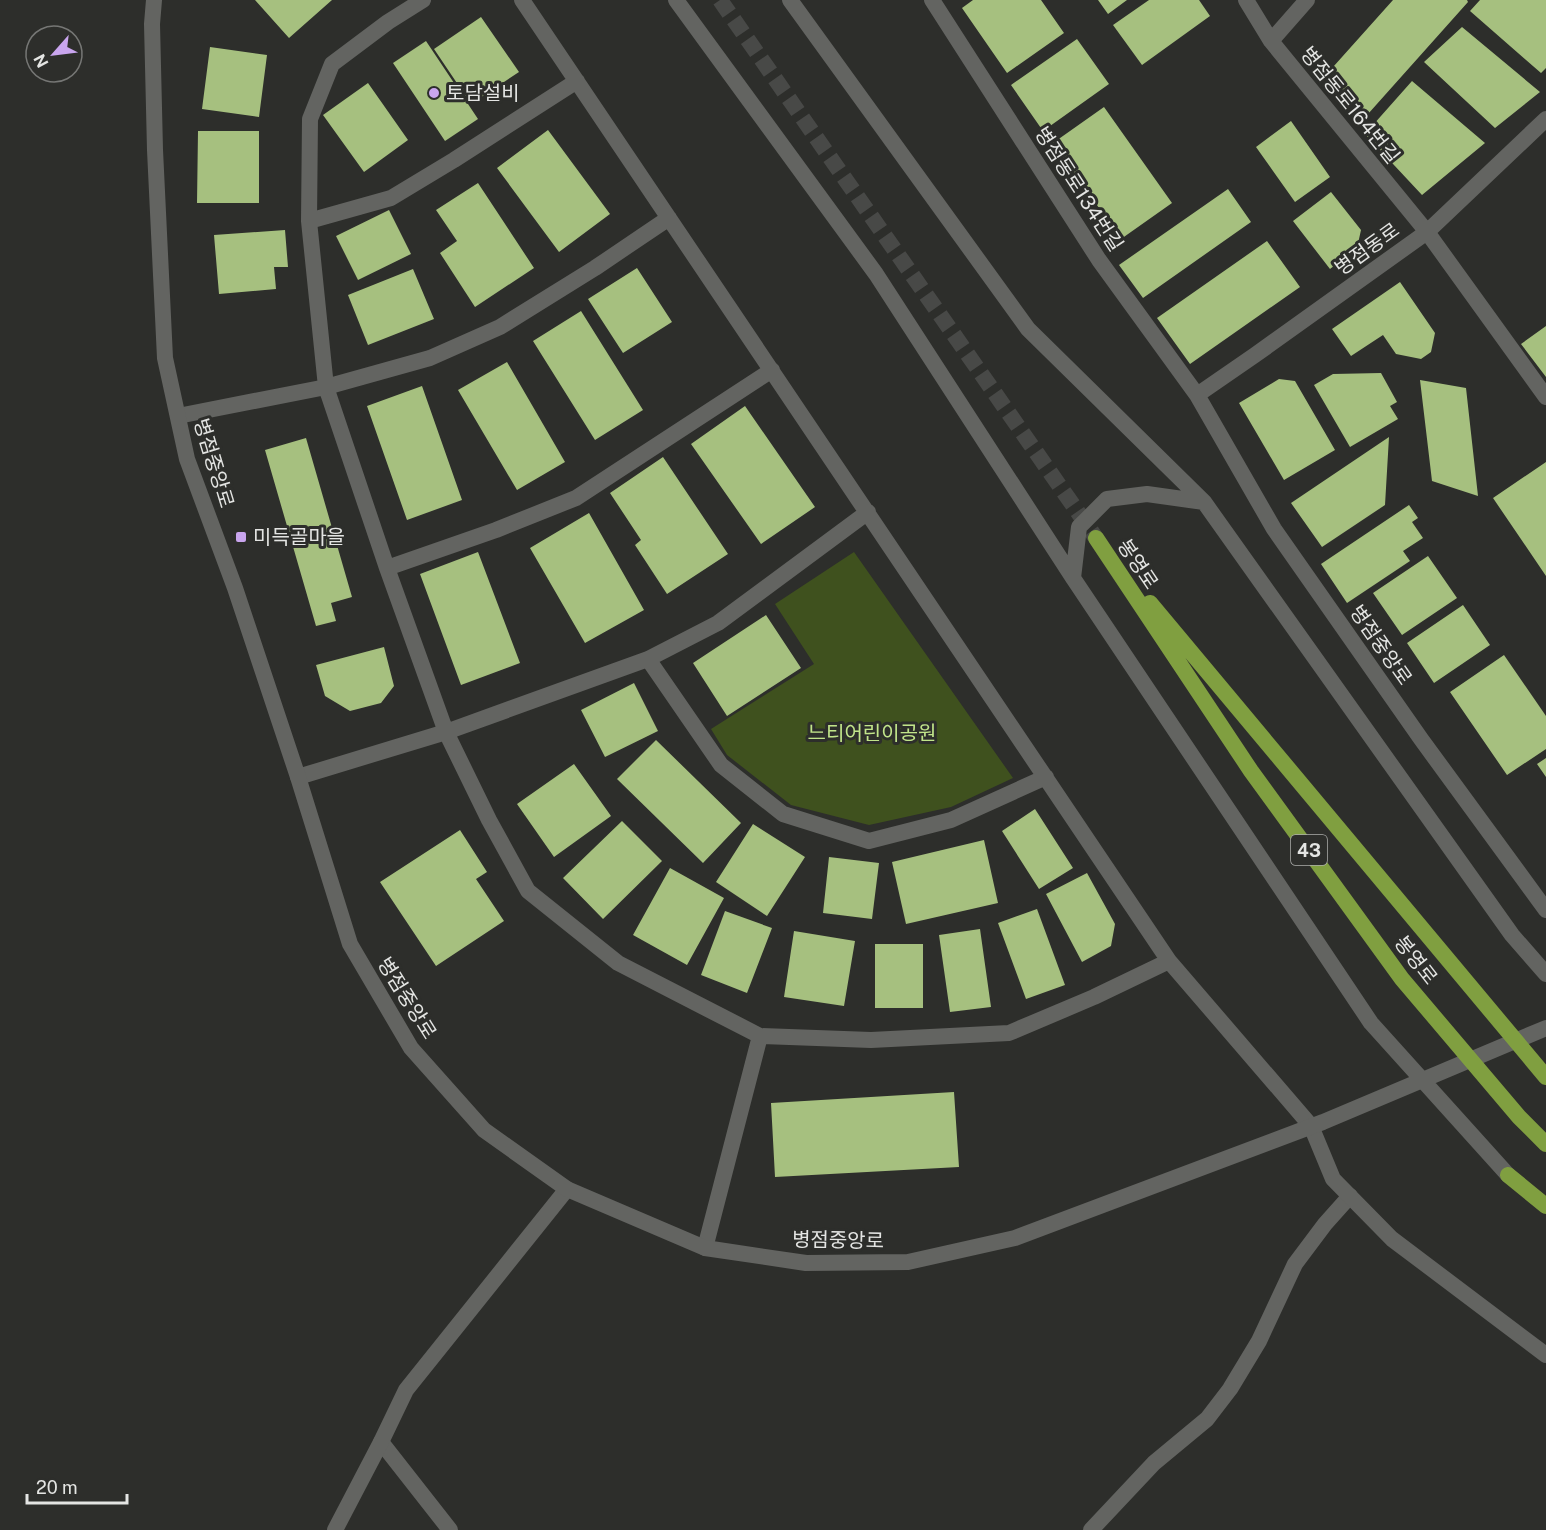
<svg xmlns="http://www.w3.org/2000/svg" width="1546" height="1530" viewBox="0 0 1546 1530" font-family="'Public Sans','Noto Sans KR',sans-serif">
	<rect width="100%" height="100%" fill="#2d2e2b"/>
	<path fill="#3f511e" d="M854,552L1013,778L951,807L869,825L791,805L727,755L711,729L814,664L775,604Z"/>
	<path fill="#a6c07f" d="M255,0H332L289,38Z
		M973,0H1041L1064,33L1007,73L962,8Z
		M1098,0H1127L1108,14Z
		M1149,0H1199L1210,16L1142,65L1113,25Z
		M1393,0H1467L1468,2L1368,114L1325,76Z
		M1480,0H1546V68L1541,73L1470,11Z
		M481,17L519,72L471,104L434,49Z
		M1462,27L1540,92L1495,128L1424,62Z
		M1077,39L1109,84L1043,131L1011,85Z
		M426,41L478,119L445,141L393,63Z
		M210,47L267,55L259,117L202,109Z
		M1412,81L1485,143L1422,195L1365,134Z
		M368,83L408,140L364,172L323,115Z
		M1104,107L1172,203L1121,239L1053,143Z
		M1291,121L1330,177L1295,202L1256,147Z
		M548,130L610,214L559,252L497,168Z
		M198,131H259V203H197Z
		M478,183L534,268L475,307L440,253L457,241L436,210Z
		M1228,189L1251,222L1143,298L1119,265Z
		M1331,192L1361,230L1357,248L1330,269L1293,221Z
		M389,210L411,254L358,280L336,236Z
		M285,230L288,267H274L276,289L219,294L214,235Z
		M1267,241L1300,287L1190,364L1157,318Z
		M637,268L672,322L623,353L588,299Z
		M413,269L434,319L368,345L348,295Z
		M1400,282L1435,333L1431,352L1421,359L1396,354L1383,335L1351,356L1332,329Z
		M581,311L643,410L595,440L533,341Z
		M1546,326V377L1521,344Z
		M507,362L565,462L517,490L458,390Z
		M1381,373L1397,402L1390,406L1398,419L1350,447L1314,385L1333,374Z
		M1279,379L1295,381L1335,450L1284,480L1239,403Z
		M1420,380L1466,388L1478,496L1432,481Z
		M422,386L462,500L407,520L367,406Z
		M745,406L815,507L761,544L691,444Z
		M1389,437L1385,505L1322,547L1291,503Z
		M306,438L352,597L331,603L336,621L316,626L265,450Z
		M663,457L728,554L667,594L635,545L641,540L610,493Z
		M1546,462V576L1493,498Z
		M1409,505L1418,518L1412,522L1423,538L1403,551L1410,561L1347,603L1321,564Z
		M589,513L644,610L585,643L530,548Z
		M478,552L520,663L461,685L420,574Z
		M1428,556L1457,598L1402,635L1373,593Z
		M1463,605L1490,645L1434,683L1407,643Z
		M766,615L801,668L727,716L693,663Z
		M384,647L394,686L381,703L350,711L325,696L316,665Z
		M1504,655L1546,716V749L1507,775L1450,692Z
		M634,683L658,731L605,757L581,710Z
		M656,740L741,823L703,863L617,779Z
		M1546,758V777L1537,764Z
		M574,764L611,816L554,857L517,804Z
		M1035,809L1073,868L1039,889L1002,831Z
		M622,821L662,861L603,919L563,878Z
		M753,824L805,857L767,916L716,882Z
		M460,830L487,872L476,879L504,921L436,966L380,882Z
		M984,840L998,903L906,924L892,862Z
		M829,857L879,863L872,919L823,913Z
		M670,868L724,898L687,965L633,935Z
		M1087,873L1115,924L1111,946L1082,962L1046,894Z
		M1037,909L1065,985L1026,999L998,923Z
		M725,911L772,928L747,993L701,975Z
		M980,929L991,1007L950,1012L939,935Z
		M794,931L855,941L844,1006L784,997Z
		M875,944H923V1008H875Z
		M954,1092L959,1167L775,1177L771,1103Z"/>
	<g fill="none" stroke-linecap="round" stroke-linejoin="round">
		<path stroke="#484947" stroke-width="16" stroke-dasharray="16 8" stroke-linecap="butt" d="M720,0L1096,538"/>
		<path stroke="#636461" stroke-width="16" d="M381,1442L450,1530
			M1091,1530L1154,1463L1207,1419L1230,1389L1259,1341L1295,1264L1325,1224L1350,1196"/>
		<path stroke="#636461" stroke-width="16" d="M423,0L388,22L332,64L310,119L309,221L326,387L387,568L446,732L489,820L528,891L618,963L760,1036L871,1040L1009,1033L1094,997L1169,961
			M522,0L1169,961L1311,1126L1333,1179L1392,1239L1546,1355
			M932,0L1099,260L1197,395L1274,529L1421,739L1546,910
			M1246,0L1271,41L1427,232L1546,397
			M1271,41L1307,0
			M309,221L391,198L454,160L577,81
			M1197,395L1255,355L1427,232L1546,119
			M178,416L326,387L430,358L500,327L595,268L669,218
			M387,568L496,530L576,498L772,370
			M648,659L721,765L783,814L869,841L951,820L1046,777
			M298,777L446,732L648,659L718,623L868,512
			M705,1248L760,1036
			M335,1530L381,1442L406,1390L567,1189"/>
		<path stroke="#636461" stroke-width="16" d="M154,0L152,24L155,150L165,358L187,459L235,588L298,777L350,944L411,1048L484,1130L567,1189L705,1248L806,1263L908,1262L1015,1238L1323,1122L1546,1028
			M676,0L876,274L1073,578L1371,1023L1508,1175
			M790,0L1028,329L1204,502L1512,935L1546,974
			M1073,578L1079,527L1107,499L1147,494L1204,502"/>
		<path stroke="#809f40" stroke-width="16" d="M1096,538L1251,771L1402,979L1519,1117L1546,1144
			M1150,603L1546,1077
			M1508,1175L1546,1206"/>
	</g>
	<g fill="#c9a5ee" stroke="#2d2e2b" stroke-width="2">
		<circle cx="434" cy="93" r="6"/>
		<rect x="235" y="531" width="12" height="12" rx="3"/>
	</g>
	<g text-anchor="middle" dominant-baseline="central" stroke-width="6" stroke-linejoin="round" paint-order="stroke">
		<rect fill="#2d2e2b" stroke="#adaeac" stroke-width="1.5" x="1291" y="835" width="36" height="30" rx="4.5"/>
		<g font-size="18" font-weight="bold" fill="#e4e5e3">
			<text x="1309" y="850">43</text>
		</g>
		<g font-size="20" fill="#e4e5e3" stroke="#2d2e2b" text-anchor="start">
			<text x="446" y="93">토담설비</text>
			<text x="253" y="537">미득골마을</text>
		</g>
		<g font-size="20" fill="#e4e5e3" stroke="#2d2e2b">
			<text transform="translate(1350 105) rotate(51)">병점동로164번길</text>
			<text transform="translate(1079 189) rotate(57)">병점동로134번길</text>
			<text transform="translate(1367 249) rotate(-36)">병점동로</text>
			<text transform="translate(214 463) rotate(73)">병점중앙로</text>
			<text transform="translate(1138 564) rotate(56)">봉영로</text>
			<text transform="translate(1381 645) rotate(55)">병점중앙로</text>
			<text transform="translate(1416 960) rotate(52)">봉영로</text>
			<text transform="translate(407 998) rotate(58)">병점중앙로</text>
			<text transform="translate(838 1240) rotate(1)">병점중앙로</text>
		</g>
		<g font-size="20" fill="#c1e48a" stroke="#2d2e2b">
			<text x="872" y="733">느티어린이공원</text>
		</g>
	</g>
	<g transform="translate(54 54) rotate(242)"><circle r="28" fill="#2d2e2b" stroke="#767775" stroke-width="1.5"/>
	<path d="M0-4.5L10 22L0 15L-10 22Z" fill="#c9a5ee"/>
	<text y="-9" font-size="16" font-weight="bold" text-anchor="middle" fill="#e4e5e3">N</text>
	</g>
	<path d="M27 1494v9h100v-9" fill="none" stroke="#e4e5e3" stroke-width="3"/>
	<text x="36" y="1494" font-size="18" fill="#e4e5e3" stroke="#2d2e2b" stroke-width="4.5" paint-order="stroke">20 m</text>
</svg>
